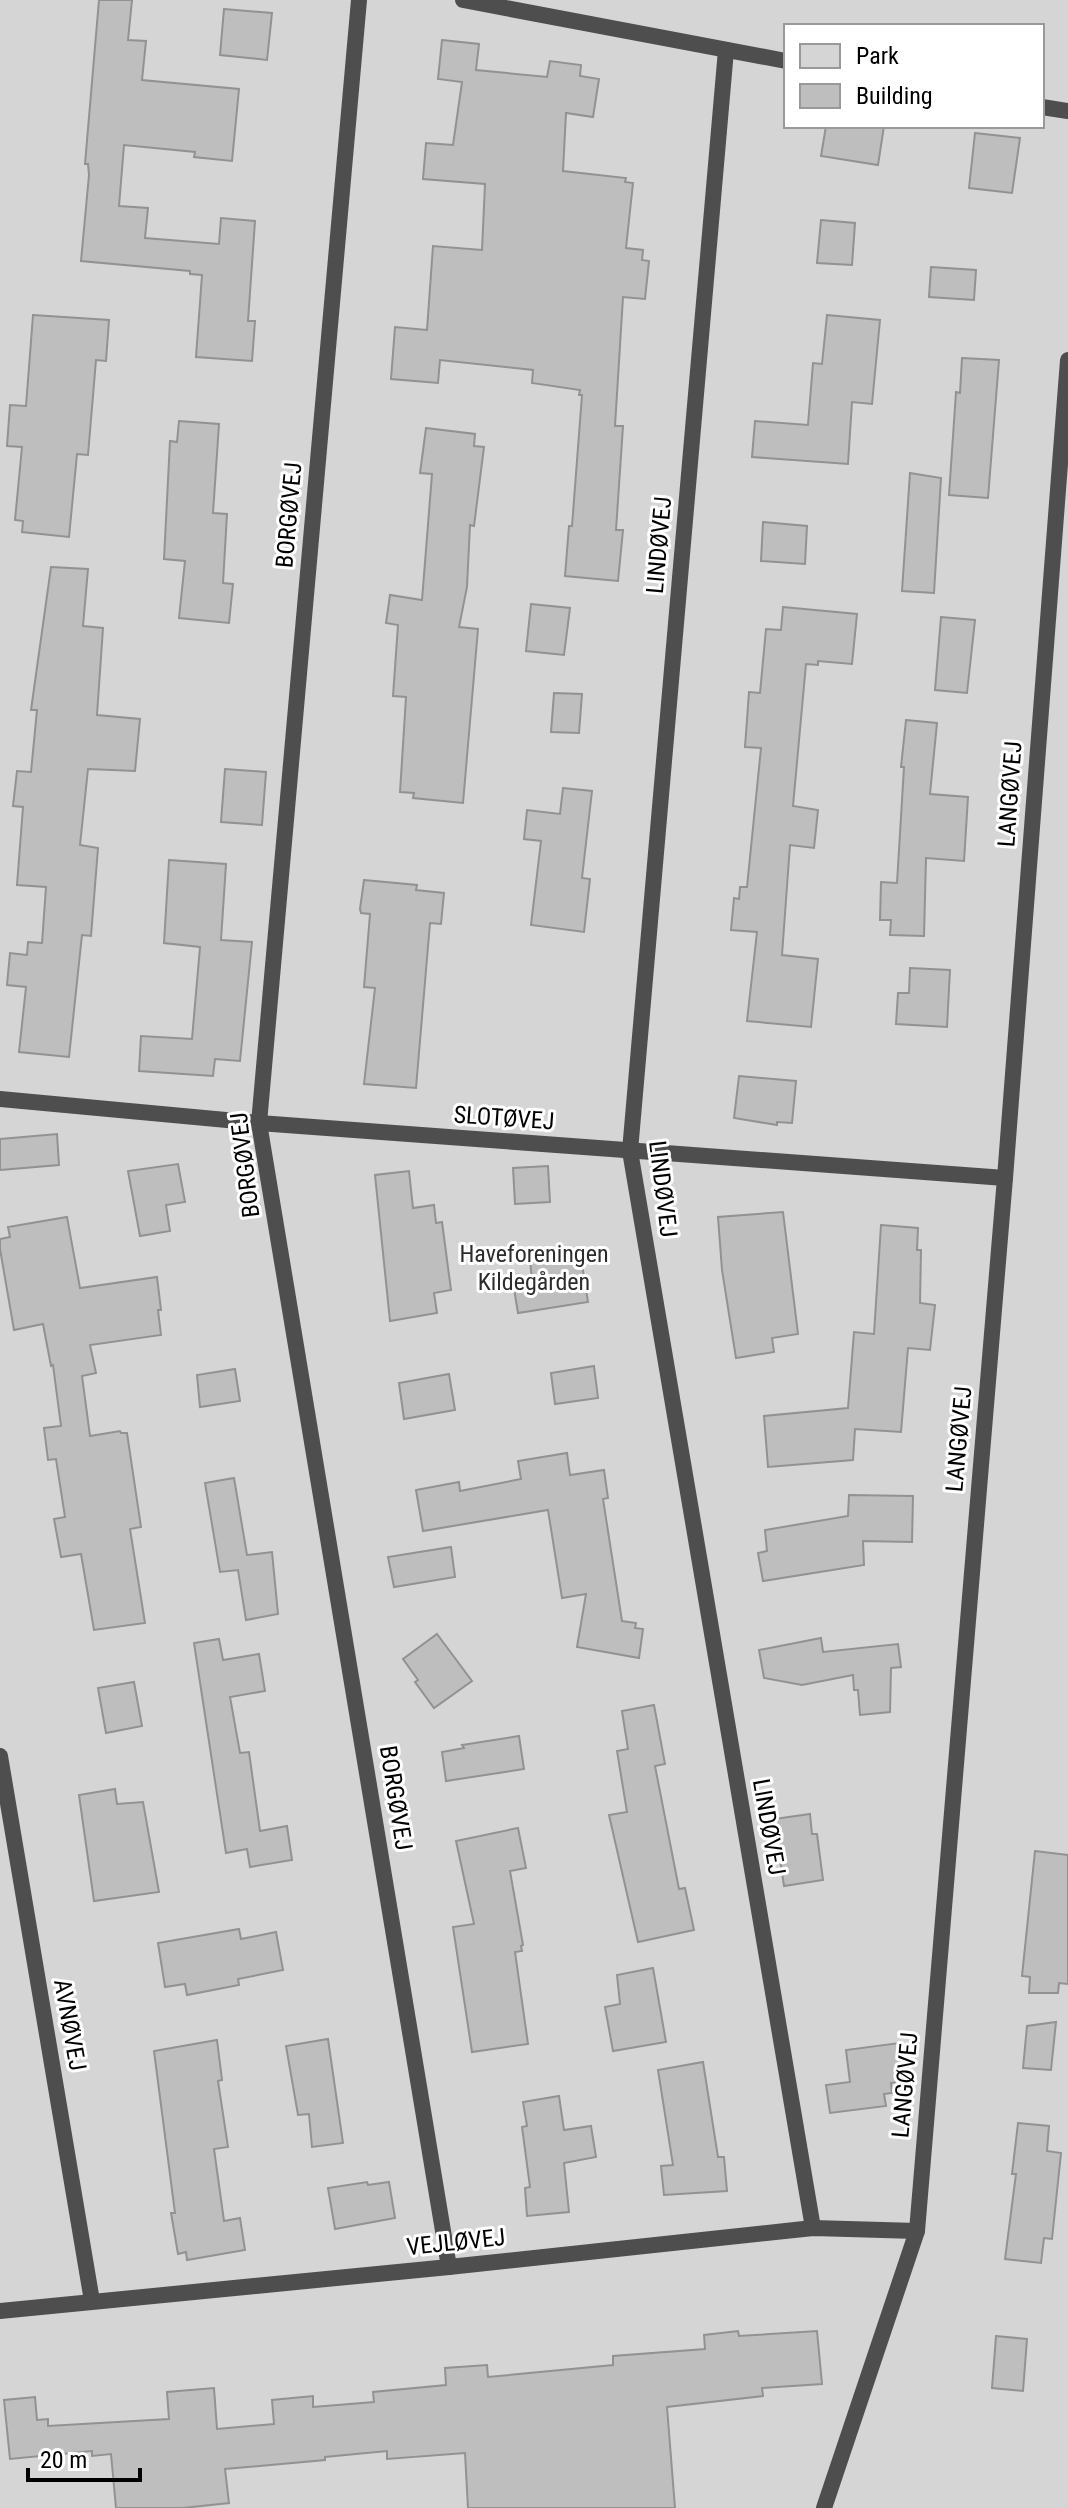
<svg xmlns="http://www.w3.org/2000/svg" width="1068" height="2508" font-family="'Roboto Condensed',sans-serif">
  <rect width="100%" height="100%" fill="#fff"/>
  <path fill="#d5d5d5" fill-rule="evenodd" d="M0,0h1068v2508h-1068zM786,26h256v100h-256z"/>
  <g fill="#bebebe" stroke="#929292" stroke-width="2">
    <path d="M99,0h33l-4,40 18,1 -4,39 97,9 -7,72 -38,-4 1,-5 -71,-7 -5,61 29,2 -3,30 74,6 2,-26 34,3 -7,100h7l-3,40 -56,-4 6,-82 -12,-1v-3l-109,-10 8,-86 -1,-11h-3z"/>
    <path d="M224,9l48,4 -5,47 -47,-5z"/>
    <path d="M442,40l37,4 -3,26 71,7 3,-16 31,4 -1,11 19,3 -6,38 -27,-4 -3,58 63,7 -1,4 8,1 -7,65 17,2 -1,10 7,1 -4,38 -22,-2 -8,129h8l-7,104h7l-5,51 -53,-5 4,-50h3l10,-131h-3l1,-5 -48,-7 1,-13 -93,-10 -2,23 -47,-4 4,-52 32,3 6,-84 49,4 3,-66 -62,-5 3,-36 27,2 9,-63 -24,-3z"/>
    <path d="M826,126h58l-6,39 -57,-9z"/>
    <path d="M975,133l45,5 -8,55 -43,-5z"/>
    <path d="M821,220l34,3 -3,42 -35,-2z"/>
    <path d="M931,267l45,3 -2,30 -45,-3z"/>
    <path d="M33,315l76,5 -3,41 -10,-1 -8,95 -11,-1 -8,83 -47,-5 1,-11 -8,-1 7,-73 -15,-1 3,-41 16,1z"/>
    <path d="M827,315l53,5 -8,84 -20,-2 -4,62 -96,-7 3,-36 53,4 5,-62 9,1z"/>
    <path d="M962,358l37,2 -11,138 -39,-3 7,-103 4,1z"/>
    <path d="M179,421l40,3 -6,89 14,1 -4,69 10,1 -4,39 -50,-5 6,-57 -21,-2 6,-118 7,1z"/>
    <path d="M426,428l49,6 -1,12 10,1 -10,79 -4,-1 -3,62 -8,40 19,2 -15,174 -50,-5 1,-5 -14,-1 6,-95 -13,-1 5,-71 -12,-2 4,-28 32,5 10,-126 -12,-1z"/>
    <path d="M910,473l31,5 -7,115 -32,-2z"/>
    <path d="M763,522l44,4 -2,38 -44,-3z"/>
    <path d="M51,567l37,2 -5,57 20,2 -6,87 43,4 -5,52 -47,-2 -8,76 18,3 -7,88 -9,-1 -13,122 -50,-5 7,-65 -19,-2 3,-32 17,2 1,-13 14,1 4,-56 -29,-2 6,-78 -10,-1 4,-35 14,1 6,-62h-6z"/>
    <path d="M531,604l39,4 -6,47 -38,-4z"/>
    <path d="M783,607l74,7 -5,50 -34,-3v4l-12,-1 -13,142 25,4 -4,38 -24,-3 -8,110 36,4 -7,68 -64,-6 10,-89 -26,-2 3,-32 5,1 1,-12h7l14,-139 -16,-1 4,-55 11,1 6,-64 15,1z"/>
    <path d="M941,617l34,3 -8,73 -32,-3z"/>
    <path d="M554,693l28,1 -3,39 -28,-1z"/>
    <path d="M906,720l31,3 -7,71 38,3 -4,64 -38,-3 -2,78 -34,-1 1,-15h-11l1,-38 16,1 7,-116h-3z"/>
    <path d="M225,769l41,3 -4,53 -41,-3z"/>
    <path d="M563,788l29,3 -10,87 8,1 -6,53 -53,-7 10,-84 -17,-2 3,-29 33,4z"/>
    <path d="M169,860l57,4 -5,76 31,2 -12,119 -25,-2 -2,17 -74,-5 2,-35 51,3 8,-92 -36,-4z"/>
    <path d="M364,880l53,5 -1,5 28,3 -3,31 -11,-1 -14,165 -52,-4 11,-96 -11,-1 6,-73 -9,-1 -1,-4z"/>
    <path d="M910,968l40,2 -3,57 -51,-3 2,-31h11z"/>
    <path d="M739,1076l57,5 -4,42 -15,-1v3l-43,-7z"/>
    <path d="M57,1134l2,31 -59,5v-31z"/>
    <path d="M178,1164l7,38 -19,3 4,26 -30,5 -12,-65z"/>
    <path d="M548,1166l2,36 -35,2 -2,-36z"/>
    <path d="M409,1171l4,37 21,-3 2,18 6,-1 9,68 -17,3 3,20 -47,8 -15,-146z"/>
    <path d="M783,1212l15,122 -26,4 2,14 -38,6 -14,-88 -4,-53z"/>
    <path d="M67,1217l13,71 77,-11 4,33h-3l3,25 -71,10 6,28 -14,3 8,60 30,-5 1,2h6l14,94 -11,2 15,94 -51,7 -13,-76 -20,3 -7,-38 11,-2 -9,-58 -8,1 -4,-32 17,-2 -8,-61 -2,1 -8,-42 -29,6 -14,-81v-10l10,-2 -2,-10z"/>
    <path d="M881,1225l37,3 -1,22h4l-1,53 15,2 -5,45 -22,-2 -7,84 -46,-3 -2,31 -85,7 -4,-51 84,-8 6,-76 20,2z"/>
    <path d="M580,1252l8,50 -70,11 -5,-30 19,-3 -2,-20z"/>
    <path d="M594,1366l4,32 -43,6 -4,-31z"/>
    <path d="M235,1369l5,32 -40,6 -3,-32z"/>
    <path d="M449,1374l6,36 -51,9 -5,-36z"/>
    <path d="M567,1453l3,22 34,-5 4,28 -5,1 19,122 14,2 -1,5 8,1 -4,29 -62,-11 9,-53 -24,4 -14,-88 -125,21 -7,-41 43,-8 1,9 61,-12 -3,-18z"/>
    <path d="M234,1478l13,77 25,-3 6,62 -32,6 -8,-50 -18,2 -15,-89z"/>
    <path d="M849,1495l64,1 -1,46 -49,-1 1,24 -101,16 -5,-28 9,-2 -2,-21 83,-14z"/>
    <path d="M451,1547l4,30 -61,10 -6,-30z"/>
    <path d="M437,1634l35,47 -38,27 -19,-26 3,-2 -15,-21z"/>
    <path d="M821,1638l2,14 75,-8 3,23 -10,1 -1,44 -30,3 -2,-25h-4l-1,-15 -51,10 -38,-7 -5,-28z"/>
    <path d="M219,1639l4,21 36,-6 6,37 -35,6 10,56 9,-1 11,79 27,-5 5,34 -42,7 -3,-18 -21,4 -32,-210z"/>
    <path d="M134,1682l8,44 -36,7 -8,-45z"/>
    <path d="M654,1705l11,59 -10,2 24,123 6,-1 9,42 -56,12 -29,-127 18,-3 -10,-61 11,-2 -6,-38z"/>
    <path d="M519,1736l5,33 -78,12 -4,-29 22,-4 -2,-3z"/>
    <path d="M115,1789l2,15 26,-2 16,90 -65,9 -15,-106z"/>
    <path d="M810,1814l2,20h5l6,46 -39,6 -10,-67z"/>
    <path d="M518,1828l8,40 -16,3 13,74 -2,1 1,5 -7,1 13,92 -56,8 -19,-125 21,-3 -18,-83z"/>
    <path d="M1035,1851l33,4v129l-9,-1 -1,10h-29l1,-16 -8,-1z"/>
    <path d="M239,1929l2,10 35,-7 7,38 -45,9 1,6 -52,10 -2,-11 -20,3 -7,-44z"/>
    <path d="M653,1968l13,74 -53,9 -8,-44 15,-3 -3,-29z"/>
    <path d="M1056,2022l-5,48 -28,-2 4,-42z"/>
    <path d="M328,2039l15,104 -31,4 -3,-33 -11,1 -12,-69z"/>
    <path d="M217,2040l5,40 -4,1 10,66 -14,2 10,72 16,-3 5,32 -58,10 -1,-8 -8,2 -7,-41h4l-21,-162z"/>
    <path d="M899,2043l5,38 -13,2 1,10 -8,1 2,12 -56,7 -4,-28 24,-3 -4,-32z"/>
    <path d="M703,2062l15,95h6l3,34 -63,4 -3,-29 12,-1 -15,-95z"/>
    <path d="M559,2096l5,34 27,-4 5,31 -32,6 5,49 -42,4 -2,-28 5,-1 -8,-60 5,-1 -4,-24z"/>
    <path d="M1018,2123l31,3 -2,25 14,2 -9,86 -8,-1 -3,25 -36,-4 11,-85h-4z"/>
    <path d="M367,2182l1,3 21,-3 6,36 -60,11 -7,-41z"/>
    <path d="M738,2331l1,5 78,-5 5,53 -60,4 1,8 -96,11 8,101h-207l-3,-55 -78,6v-8l-62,6v3l-100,9 4,34 -46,5h-67l-5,-54 -19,2v-5l-82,8 -6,-59 31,-3 2,23 11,-1v7l121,-7 -2,-27 47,-4 3,41 57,-5 -2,-24 41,-4v11l61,-5 -1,-10 73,-7 -1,-17 42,-3 1,12 125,-12v-9l92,-7 -1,-14z"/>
    <path d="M996,2336l31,3 -4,52 -31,-3z"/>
  </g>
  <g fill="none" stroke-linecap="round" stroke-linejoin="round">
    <g stroke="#4e4e4e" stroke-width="16">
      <path d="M359,0l-100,1123 190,1144"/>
      <path d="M463,0l323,61"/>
      <path d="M726,50l-96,1101 183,1077"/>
      <path d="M1042,107l26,4"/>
      <path d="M0,1099l259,24 746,55"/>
      <path d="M0,1756l92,545"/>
      <path d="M0,2311l449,-44 364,-39 104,3"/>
      <path d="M824,2508l93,-277 88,-1053 63,-818"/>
    </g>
  </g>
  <g text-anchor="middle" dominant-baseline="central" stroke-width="6" stroke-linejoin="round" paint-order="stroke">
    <g font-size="24" fill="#000" stroke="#fff">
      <text transform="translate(289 515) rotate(-85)">BORGØVEJ</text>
      <text transform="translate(659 545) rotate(-85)">LINDØVEJ</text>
      <text transform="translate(1010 794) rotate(-86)">LANGØVEJ</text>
      <text transform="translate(504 1118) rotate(4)">SLOTØVEJ</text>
      <text transform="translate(245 1165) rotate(-97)">BORGØVEJ</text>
      <text transform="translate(663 1189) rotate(83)">LINDØVEJ</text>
      <text transform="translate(959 1439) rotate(-85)">LANGØVEJ</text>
      <text transform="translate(396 1798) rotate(81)">BORGØVEJ</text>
      <text transform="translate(769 1827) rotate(80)">LINDØVEJ</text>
      <text transform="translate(70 2025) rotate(80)">AVNØVEJ</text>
      <text transform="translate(905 2085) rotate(-85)">LANGØVEJ</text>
      <text transform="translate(456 2242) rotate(-6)">VEJLØVEJ</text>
    </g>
    <g font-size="24" fill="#2c2c2c" stroke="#fff">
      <text x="534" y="1254">Haveforeningen<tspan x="534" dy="28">Kildegården</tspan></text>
    </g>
  </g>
  <rect x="784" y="24" width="260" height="104" fill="#ffffff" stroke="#999999" stroke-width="2"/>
  <rect x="800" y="44" width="40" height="24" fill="#d5d5d5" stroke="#999999" stroke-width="2"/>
  <text x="856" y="64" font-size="24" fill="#000000">Park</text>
  <rect x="800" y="84" width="40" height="24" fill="#bebebe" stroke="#999999" stroke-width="2"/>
  <text x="856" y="104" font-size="24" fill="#000000">Building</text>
  <path d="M28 2468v12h112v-12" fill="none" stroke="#000000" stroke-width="4"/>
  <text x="40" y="2468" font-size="24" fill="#000000" stroke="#ffffff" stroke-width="6" paint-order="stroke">20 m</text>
</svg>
